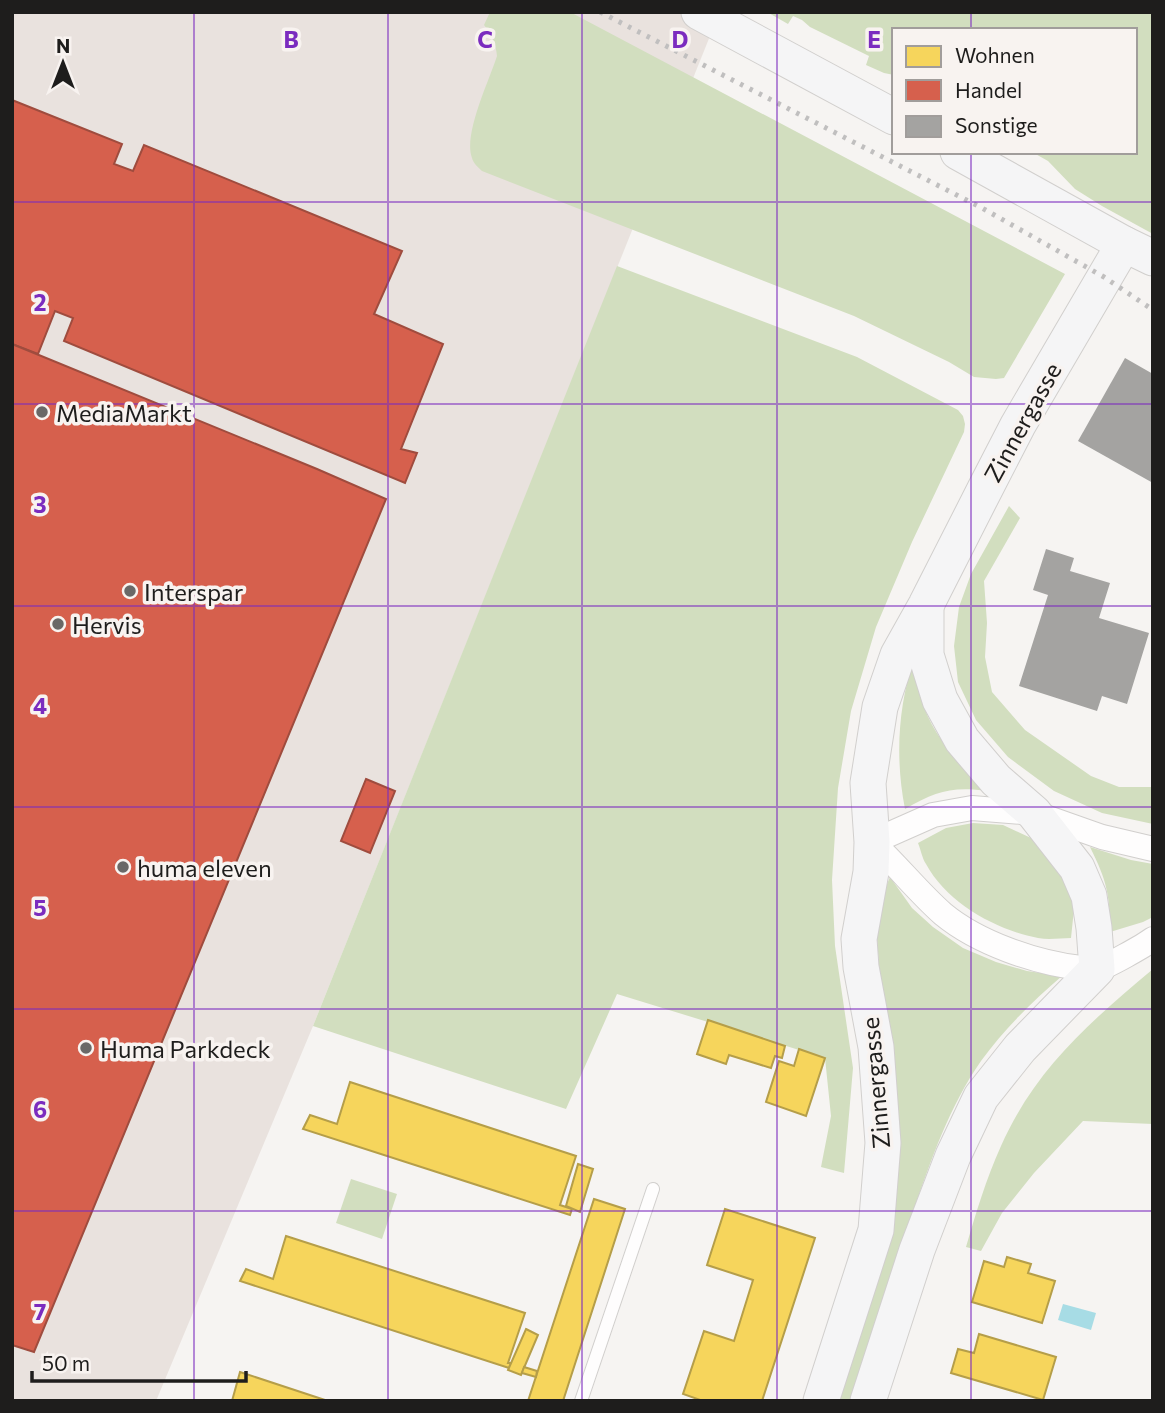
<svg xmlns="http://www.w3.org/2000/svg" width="1165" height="1413" font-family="Commissioner,sans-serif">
  <rect width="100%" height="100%" fill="#f6f4f2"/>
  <path fill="#e9e2de" d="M12,12h687l17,9 -403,1005 -157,375h-144z"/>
  <g fill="#d2debf">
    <path d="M490,12h80l495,262 -61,104 -8,1 -22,-2 -25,-15 -95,-46 -372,-145c-4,-4 -9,-8 -10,-13 -9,-23 17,-77 25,-102 -1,-12 -5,-21 -13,-31z"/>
    <path d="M767,12h386v222l-51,-28 -27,-17 -27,-28 -16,-9h103v-122h-241v45l-10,-2 -18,-8 3,-9 -59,-29 -8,-7 -9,-4 -5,8z"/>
    <path d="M617,266l240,91 101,53 5,6 2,8 -1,8 -52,110 -36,85 -25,84 -13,77 -6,92 3,66 18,122 -9,105 -23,-6 10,-51 -6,-58 -208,-64 -51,115 -253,-83z"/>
    <path d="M1009,506l11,12 -36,63 3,42 -2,34 7,35 33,38 66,46 28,11h34v37l-51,-11 -48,-22 -46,-34 -32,-37 -18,-38 -4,-36 5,-39 12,-33z"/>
    <path d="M914,658c2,13 3,26 7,39 10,39 39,66 67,94 -36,-5 -52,0 -83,18 -10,-51 -7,-102 9,-151z"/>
    <path d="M973,823l30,2 28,13 20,20 16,25 7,26 -3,29c-10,0 -22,2 -33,0 -42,-8 -91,-35 -112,-74 -4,-6 -5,-14 -8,-21l28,-15z"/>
    <path d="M1090,847l41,13 22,4v53l-10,5 -33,10c0,-37 -3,-51 -20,-85z"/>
    <path d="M890,877l22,31 21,19 30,21 33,14 31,9 35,5c-29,25 -58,53 -81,85 -32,46 -50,99 -68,151 -22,63 -42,126 -62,189h-15l49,-153 -5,-270 -4,-52 4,-25z"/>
    <path d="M1153,969v155l-70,-3 -49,52 -32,40 -21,38 -15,-4c10,-34 20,-68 35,-101 34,-77 89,-124 152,-177z"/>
    <path d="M351,1179l46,15 -15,45 -46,-16z"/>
  </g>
  <path fill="#a7dce5" d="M1063,1304l33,9 -5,17 -33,-10z"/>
  <g fill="#f6d55c" stroke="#b59e49" stroke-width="2">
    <path d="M708,1020l77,26 -3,12 -7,-2 -4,12 -42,-13 -3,9 -29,-10z"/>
    <path d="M799,1049l26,9 -19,58 -40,-14 13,-41 15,5z"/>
    <path d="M350,1082l226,74 -16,49 12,4 -2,6 -267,-86 7,-14 27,9z"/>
    <path d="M578,1164l15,5 -13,43 -14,-6z"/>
    <path d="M594,1199l31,10 -62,192h-35z"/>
    <path d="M725,1209l90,29 -53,163h-59l-20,-7 21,-63 30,10 19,-61 -46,-15z"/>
    <path d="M286,1236l239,77 -17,50h3l-2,5 -269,-87 6,-12 27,10z"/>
    <path d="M1007,1257l24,7 -3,9 27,8 -13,42 -70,-21 12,-41 20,6z"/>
    <path d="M526,1329l12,6 -17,40 -13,-5z"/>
    <path d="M979,1334l77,23 -13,43 -92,-27 7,-24 16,4z"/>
    <path d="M524,1367l13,4 -1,6 -14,-4z"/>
    <path d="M240,1372l88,29h-96z"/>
  </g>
  <g fill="#d6604d" stroke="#9f4c3e" stroke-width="2">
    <path d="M12,100l110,44 -8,20 19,7 11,-26 258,106 -28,63 69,30 -42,105 16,4 -12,30 -341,-142 9,-23 -18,-7 -17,43 -26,-10z"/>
    <path d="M12,344l305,125 69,30 -352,853 -22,-7z"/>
    <path d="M366,779l29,12 -25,62 -29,-12z"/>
  </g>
  <g fill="#a4a3a1">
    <path d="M1125,358l28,16v109l-75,-42z"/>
    <path d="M1046,549l28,9 -4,13 40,12 -11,35 50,15 -22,71 -25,-8 -5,15 -78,-25 29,-91 -15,-5z"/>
  </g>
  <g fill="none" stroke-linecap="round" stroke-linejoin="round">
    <defs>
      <path id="lane" d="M581,1401l72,-212"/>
      <path id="street" d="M1153,849l-51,-12 -68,-24 -62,-5 -39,7 -61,27c25,23 46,50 71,72 35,29 93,49 138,54 4,0 11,2 16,1 8,-1 48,-24 56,-30"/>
      <g id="secondary">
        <path d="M699,12l195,105"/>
        <path d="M958,152l166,92 29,14"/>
        <path d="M821,1401l55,-171 7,-87 -7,-96 -15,-80 -2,-28 12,-67 1,-30 -4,-59 12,-76 18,-52 28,-50 59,-116 33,-64 106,-181"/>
        <path d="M868,1401l49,-151 36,-94 28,-59 39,-49 77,-79 -3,-41 -5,-32 -12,-28 -43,-55 -38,-33 -34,-40 -22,-40 -14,-45v-47"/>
      </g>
    </defs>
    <use href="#lane" stroke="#d1cfcd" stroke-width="14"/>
    <use href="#street" stroke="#d1cfcd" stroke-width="26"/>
    <use href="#secondary" stroke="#d1cfcd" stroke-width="37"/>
    <use href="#lane" stroke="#fefdfd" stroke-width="12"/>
    <use href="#street" stroke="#fefdfd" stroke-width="24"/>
    <use href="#secondary" stroke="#f5f5f6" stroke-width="35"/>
    <path stroke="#c0bfbf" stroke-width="5" stroke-dasharray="3.5 7" stroke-linecap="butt" d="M600,12l382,196 122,69 49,33"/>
  </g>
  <path fill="none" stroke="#7b2cbf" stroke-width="2" stroke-opacity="0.55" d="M194,12v1389M388,12v1389M582,12v1389M777,12v1389M971,12v18M971,152v1249M12,202h1141M12,404h1141M12,606h1141M12,807h1141M12,1009h1141M12,1211h1141"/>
  <g fill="#6a6867" stroke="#f8f3f0" stroke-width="2.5">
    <circle cx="42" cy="412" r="7"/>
    <circle cx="130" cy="591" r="7"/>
    <circle cx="58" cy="624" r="7"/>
    <circle cx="123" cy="867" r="7"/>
    <circle cx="86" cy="1048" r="7"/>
  </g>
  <g text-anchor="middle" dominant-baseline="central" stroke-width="7" stroke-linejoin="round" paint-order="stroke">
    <g font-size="24" fill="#1e1d1c" stroke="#f8f3f0" text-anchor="start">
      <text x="56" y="412">MediaMarkt</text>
      <text x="144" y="591">Interspar</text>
      <text x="72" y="624">Hervis</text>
      <text x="137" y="867">huma eleven</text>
      <text x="100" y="1048">Huma Parkdeck</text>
    </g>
    <g font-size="24" fill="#1e1d1c" stroke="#f8f3f0">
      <text transform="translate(1022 422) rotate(-61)">Zinnergasse</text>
      <text transform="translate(875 1083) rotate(-95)">Zinnergasse</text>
    </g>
  </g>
  <g font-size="23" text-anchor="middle" font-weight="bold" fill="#7b2cbf" stroke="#f8f3f0" stroke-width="7" stroke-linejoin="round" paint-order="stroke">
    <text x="291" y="48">B</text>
    <text x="485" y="48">C</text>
    <text x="680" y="48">D</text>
    <text x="874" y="48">E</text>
    <text x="40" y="311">2</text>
    <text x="40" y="513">3</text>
    <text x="40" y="714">4</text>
    <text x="40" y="916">5</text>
    <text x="40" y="1118">6</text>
    <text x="40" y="1320">7</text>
  </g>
  <rect width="1165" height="1413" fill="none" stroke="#1e1d1c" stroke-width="28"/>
  <rect x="892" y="28" width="245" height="126" fill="#f8f3f0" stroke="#a19d9b" stroke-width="2"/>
  <rect x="906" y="46" width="35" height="21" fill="#f6d55c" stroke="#a19d9b" stroke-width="2"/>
  <text x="955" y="63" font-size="21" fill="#1e1d1c">Wohnen</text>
  <rect x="906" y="80" width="35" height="21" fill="#d6604d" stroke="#a19d9b" stroke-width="2"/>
  <text x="955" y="98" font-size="21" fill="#1e1d1c">Handel</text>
  <rect x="906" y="116" width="35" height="21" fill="#a4a3a1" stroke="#a19d9b" stroke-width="2"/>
  <text x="955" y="133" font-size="21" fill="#1e1d1c">Sonstige</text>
  <g transform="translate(63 63)" stroke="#f8f3f0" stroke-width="5" paint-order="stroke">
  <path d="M0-5L12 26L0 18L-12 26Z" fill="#1e1d1c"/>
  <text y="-10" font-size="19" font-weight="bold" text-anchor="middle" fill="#1e1d1c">N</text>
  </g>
  <path d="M32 1371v10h214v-10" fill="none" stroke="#1e1d1c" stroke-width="3.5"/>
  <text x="42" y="1371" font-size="21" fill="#1e1d1c" stroke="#f8f3f0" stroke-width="5" paint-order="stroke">50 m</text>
</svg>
